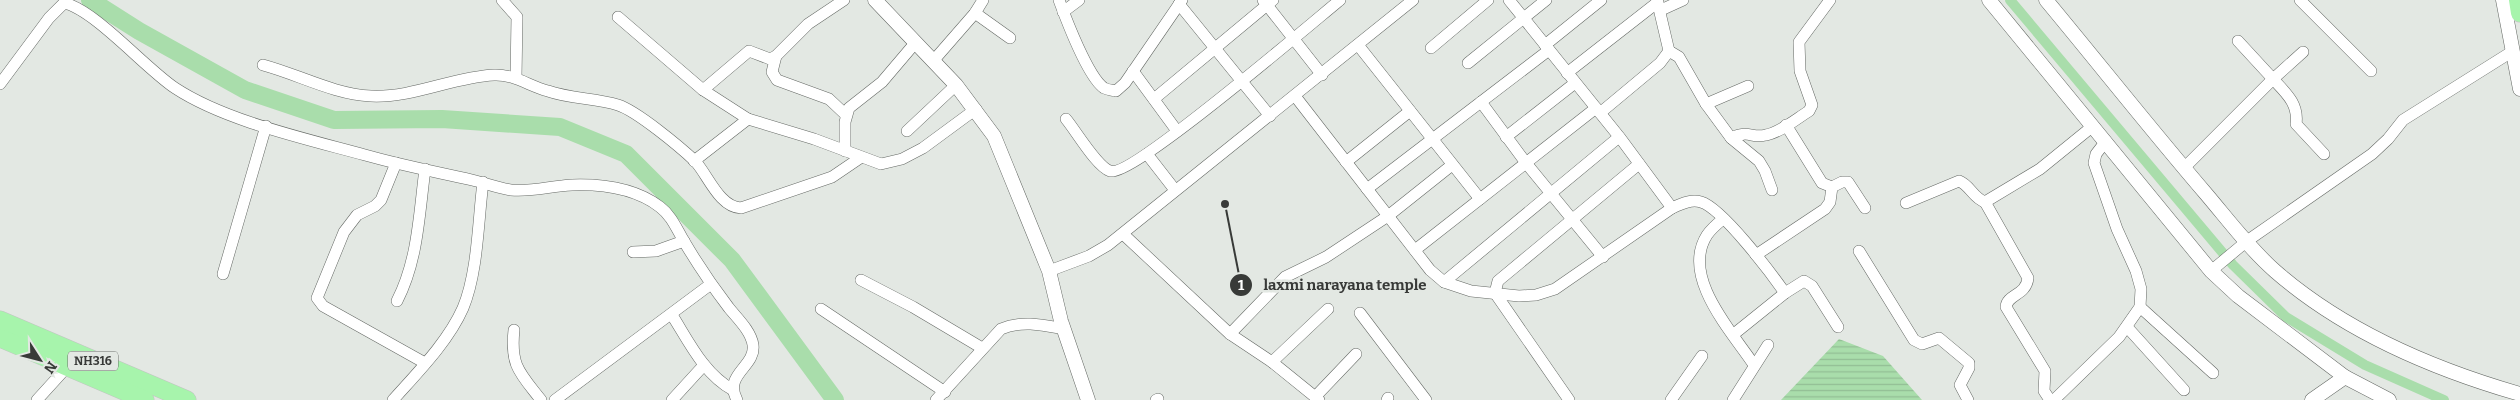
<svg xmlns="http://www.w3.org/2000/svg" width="2520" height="400" font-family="Bitter,serif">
  <defs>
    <pattern id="water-rules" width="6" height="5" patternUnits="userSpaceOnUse" patternTransform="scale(1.25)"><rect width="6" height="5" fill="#a9ddab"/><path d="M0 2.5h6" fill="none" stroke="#92be94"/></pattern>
  </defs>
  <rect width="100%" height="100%" fill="#e3e8e3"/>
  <path fill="url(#water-rules)" d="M1839,339l44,17 39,44h-141z"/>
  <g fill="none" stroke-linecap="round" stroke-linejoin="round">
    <path stroke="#a9ddab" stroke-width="10" d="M2010,0l223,265 53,52 79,48 79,35"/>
    <path stroke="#a9ddab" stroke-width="18" d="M90,0l49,31 106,59 89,30 108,-1 118,8 66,27 106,106 103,140"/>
    <defs>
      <g id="minor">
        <path d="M502,0l15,17 -1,61"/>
        <path d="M1059,0c7,19 29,77 45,88 4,2 8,2 12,3l9,-8 57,-83"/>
        <path d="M1263,0l59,75"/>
        <path d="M1509,0l112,139 51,69"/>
        <path d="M2300,0l71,71"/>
        <path d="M1179,4l91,112"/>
        <path d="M1661,10l22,-10"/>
        <path d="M1063,12l16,-12"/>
        <path d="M975,13l35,25"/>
        <path d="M618,17l85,73 45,29 66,20 67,25 21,-5 21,-11 53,-39"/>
        <path d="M2238,41l35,38 30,-27"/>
        <path d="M1358,45l122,154"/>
        <path d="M1545,45l56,-45"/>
        <path d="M1431,48l57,-48"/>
        <path d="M1669,51l10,6 27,47 25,34 28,23 6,10 7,19"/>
        <path d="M776,56l-4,16 5,8 52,19 17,16"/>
        <path d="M934,60l41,-47 8,-13"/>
        <path d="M1468,63l78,-63"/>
        <path d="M263,65c37,10 70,29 108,31 42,2 82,-19 123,-21 20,-1 35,11 54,16 23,8 47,7 70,14 19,6 62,42 77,56 13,14 24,46 46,47l91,-31 28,-19"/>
        <path d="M1133,71l44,60"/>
        <path d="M1567,73l91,-71"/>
        <path d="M0,84l49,-66 15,-15c31,7 81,65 111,85 50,33 132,51 190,67 35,10 72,17 107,25 13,3 26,8 39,10 21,2 40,-4 61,-5 30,-1 63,3 88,22 12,9 17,23 25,36 13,22 28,44 44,65 8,10 22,23 24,37 3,22 -30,29 -16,55"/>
        <path d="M703,90l46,-39 21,8 6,-3 32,-32 36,-24"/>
        <path d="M1295,96l135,174 14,12 27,9 48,5 17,-1 19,-6 117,-81c9,-4 19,-9 29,-6 21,6 70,71 84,91"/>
        <path d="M1154,99l119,-99"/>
        <path d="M1481,102l45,61 77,94"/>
        <path d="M1706,104l42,-18"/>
        <path d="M1600,113l60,-50 9,-12 -12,-51"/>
        <path d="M1066,119c10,12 31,48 44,52 21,7 203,-149 230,-171"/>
        <path d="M1786,125l36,58 10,4 10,-5h6l17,26"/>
        <path d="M907,131l49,-46"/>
        <path d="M1506,137l69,-54"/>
        <path d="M1731,138c19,-9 20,1 35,-3 15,-3 30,-16 43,-24l3,-6 -12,-34 -1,-29 31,-42"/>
        <path d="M845,151v-29l4,-14 33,-26 34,-40"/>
        <path d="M1147,154l28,36"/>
        <path d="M694,161l54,-42"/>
        <path d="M1346,162l64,-51"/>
        <path d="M396,163l-15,37 -6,6 -18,9 -13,17 -27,66 6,8 102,57"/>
        <path d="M2184,168l89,-89c13,14 26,25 23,45l28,30"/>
        <path d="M1367,189l182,-139"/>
        <path d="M1985,202l43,76c-2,18 -21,16 -22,29l39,64 -1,20 6,9"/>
        <path d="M1906,203l53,-22c11,4 14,17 26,21l55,-33 53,-43"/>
        <path d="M1723,219c-6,5 -12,10 -16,16 -27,42 26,98 47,130"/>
        <path d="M1123,234l107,100 42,28 47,38"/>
        <path d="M1415,250l181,-142"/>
        <path d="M1859,251l55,89 8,4 17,-6 30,25v5l-9,17 8,15"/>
        <path d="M633,252l23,-1 28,-10"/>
        <path d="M1756,255l69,-46 5,-7 2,-15"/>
        <path d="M1049,271l40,-15 19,-11 305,-245"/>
        <path d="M2211,271l36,-30 125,-87 16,-15 15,-19 110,-69"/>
        <path d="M223,274l43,-148"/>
        <path d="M861,280l52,27 69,41"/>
        <path d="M1444,282l175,-145"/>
        <path d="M397,301c21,-41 22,-86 28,-132"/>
        <path d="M2140,307l73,66"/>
        <path d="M821,309l124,83"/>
        <path d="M1360,313l66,87"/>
        <path d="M672,315c17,27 32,59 61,75"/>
        <path d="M2127,327l57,63"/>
        <path d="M514,330c-4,36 6,43 27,70"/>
        <path d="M1230,334l55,-57 41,-20 62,-41 64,-51"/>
        <path d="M1734,334l51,-41 19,-12 8,5 26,41"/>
        <path d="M1272,362l56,-53"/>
        <path d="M1315,397l41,-43"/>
        <path d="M37,400l30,-33"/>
        <path d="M393,400c24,-27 55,-58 70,-92 15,-36 15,-87 20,-126"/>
        <path d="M555,400l156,-116"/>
        <path d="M672,400l32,-35"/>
        <path d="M936,400l65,-71c21,-9 42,-4 63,0"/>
        <path d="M1156,400l2,-1"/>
        <path d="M1387,400l1,-2"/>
        <path d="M1569,400l-74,-107 3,-12 141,-117"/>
        <path d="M1671,400l31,-44"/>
        <path d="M1733,400l35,-55"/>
        <path d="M2054,400l65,-63 21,-30 1,-18 -5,-18 -19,-42 -23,-66 2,-9 10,-13"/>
      </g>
      <g id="tertiary">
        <path d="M875,0l81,85 38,51 55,135 12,50 27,79"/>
        <path d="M1989,0l222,271 27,25 107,81 44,23"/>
        <path d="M2046,0c54,65 106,131 161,195 22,26 43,54 68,76 70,61 158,98 245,123"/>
        <path d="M2503,0l17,89"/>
        <path d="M2312,400l33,-23"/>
      </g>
      <g id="trunk">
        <path d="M2518,0l2,13"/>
        <path d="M0,320l187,80"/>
        <path d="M0,338l145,62"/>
      </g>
    </defs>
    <use href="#minor" stroke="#656965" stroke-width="12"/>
    <use href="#tertiary" stroke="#656965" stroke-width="15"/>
    <use href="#trunk" stroke="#c3c4c3" stroke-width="19"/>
    <use href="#minor" stroke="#fff" stroke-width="11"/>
    <use href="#tertiary" stroke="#fff" stroke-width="14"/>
    <use href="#trunk" stroke="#a7f4ac" stroke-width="18"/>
  </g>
  <g text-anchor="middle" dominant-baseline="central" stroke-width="5" stroke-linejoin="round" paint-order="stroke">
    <rect fill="#e3e8e3" stroke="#6b6e6b" stroke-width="1" x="68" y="351.5" width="50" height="19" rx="4"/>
    <g font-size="12" font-weight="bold" fill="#383a38">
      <text x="93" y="361">NH316</text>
    </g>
  </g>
  <path fill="none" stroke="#383a38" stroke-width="2" d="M1225 204L1241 285"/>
  <g fill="#383a38" stroke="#e3e8e3" stroke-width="2">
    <circle cx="1225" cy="204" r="5"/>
    <circle cx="1241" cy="285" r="12"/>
  </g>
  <g font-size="15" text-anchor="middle" font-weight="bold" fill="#fff">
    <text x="1241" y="290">1</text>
  </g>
  <g font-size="15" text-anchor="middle" font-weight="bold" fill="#383a38" stroke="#e3e8e3" stroke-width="5" stroke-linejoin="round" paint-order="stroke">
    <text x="1345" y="290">laxmi narayana temple</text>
  </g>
  <g transform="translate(40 360) rotate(126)" stroke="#e3e8e3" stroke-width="4" paint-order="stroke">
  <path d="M0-4L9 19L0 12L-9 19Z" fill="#383a38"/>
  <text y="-8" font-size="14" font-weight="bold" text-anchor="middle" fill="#383a38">N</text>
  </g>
</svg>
